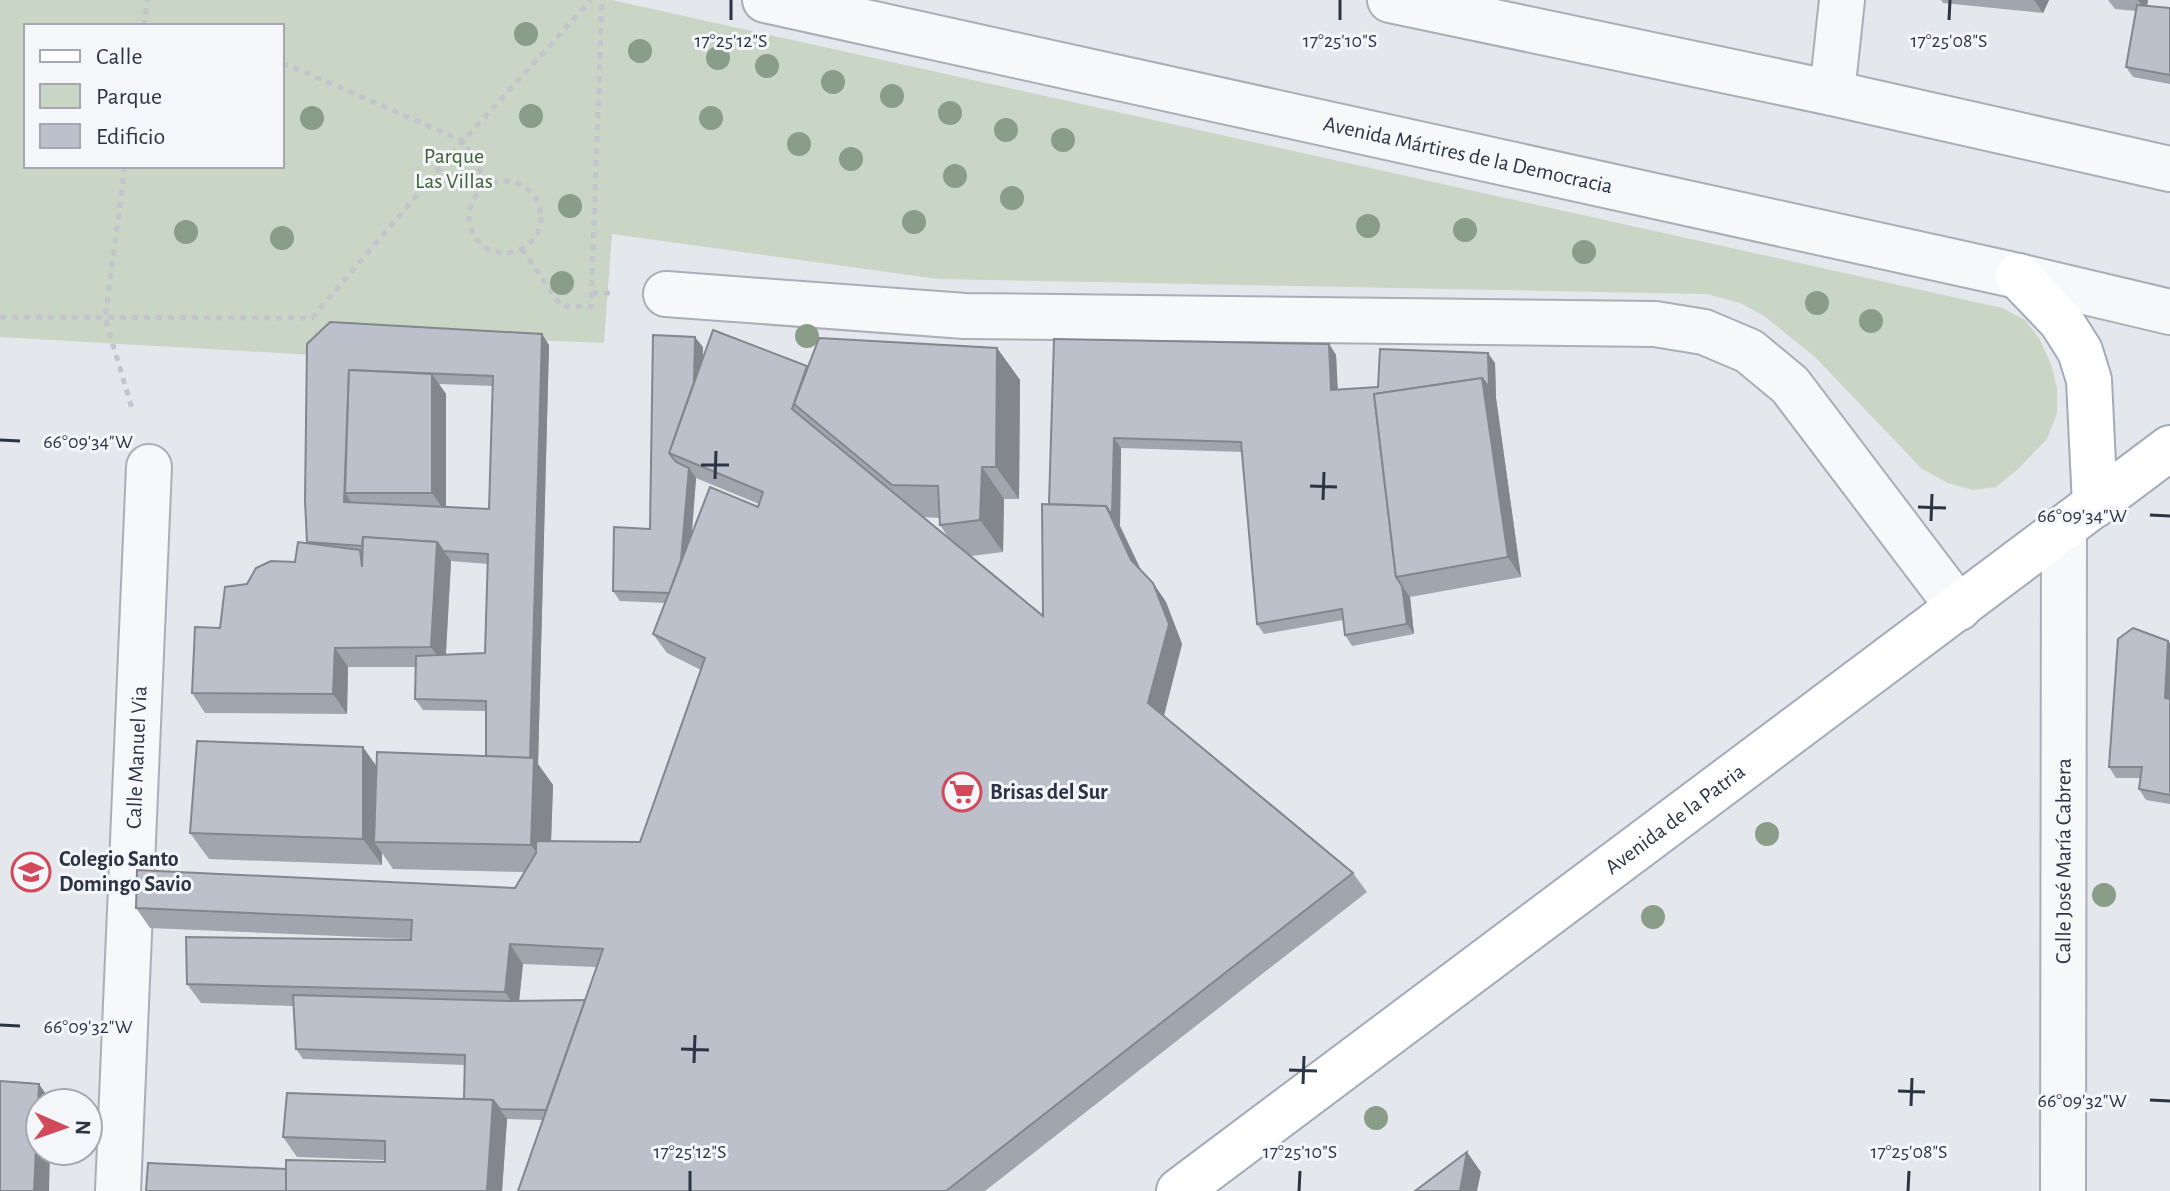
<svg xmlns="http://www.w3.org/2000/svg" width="2170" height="1191" font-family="'Alegreya Sans',sans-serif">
  <rect width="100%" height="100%" fill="#e4e7ec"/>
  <path fill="#c9d6c5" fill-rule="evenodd" d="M0,0h612l1390,308 23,12 14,18 12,26 6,24v25l-10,26 -29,30 -22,18 -23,3 -25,-7 -26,-14 -107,-112 -51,-41 -24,-13 -34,-9 -768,-15 -326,-45 -8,109 -267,-11 -23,23 -314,-18zM26,26h256v140h-256z"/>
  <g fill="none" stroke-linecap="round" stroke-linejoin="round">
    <defs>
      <g id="minor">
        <path id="s1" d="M765,0l1253,276 152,36"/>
        <path d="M1390,0l442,93 338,76"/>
        <path d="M1832,93l10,-93"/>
        <path d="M666,294l299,22 690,8 49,8 45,19 41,34 169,223"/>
        <path id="s2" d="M118,1191l31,-724"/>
        <path id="s3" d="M2063,1191l1,-662"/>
      </g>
      <g id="major">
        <path d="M2018,276l43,45 19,30 9,29 6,125"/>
        <path id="s4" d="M1179,1191l991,-743"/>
      </g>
    </defs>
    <use href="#minor" stroke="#a9aeb7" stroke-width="48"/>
    <use href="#major" stroke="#a3abb8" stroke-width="48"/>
    <g stroke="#c2c5cb" stroke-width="5" stroke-dasharray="6 6" stroke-linecap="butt">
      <path d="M144,26l3,-26"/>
      <path d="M282,65h6l175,76 25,44"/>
      <path d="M125,166l-20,152 28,94"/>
      <circle cx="505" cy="217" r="36"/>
      <path d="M522,249l39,57 30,1 11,-307"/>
      <path d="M592,293h19"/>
      <path d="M0,317l312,1 151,-177 128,-141"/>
    </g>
    <use href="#minor" stroke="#f7f8fa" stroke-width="44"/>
    <use href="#major" stroke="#fff" stroke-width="44"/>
  </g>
  <g fill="#899d89">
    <circle cx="526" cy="34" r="12"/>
    <circle cx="640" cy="51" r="12"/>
    <circle cx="718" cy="58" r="12"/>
    <circle cx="767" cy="66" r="12"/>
    <circle cx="833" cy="82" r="12"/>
    <circle cx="892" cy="96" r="12"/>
    <circle cx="950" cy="113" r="12"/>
    <circle cx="531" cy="116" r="12"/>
    <circle cx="312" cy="118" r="12"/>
    <circle cx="711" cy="118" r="12"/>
    <circle cx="1006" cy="130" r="12"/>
    <circle cx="1063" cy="140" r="12"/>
    <circle cx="799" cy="144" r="12"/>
    <circle cx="851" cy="159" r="12"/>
    <circle cx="955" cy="176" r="12"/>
    <circle cx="1012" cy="198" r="12"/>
    <circle cx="570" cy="206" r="12"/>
    <circle cx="914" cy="222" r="12"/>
    <circle cx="1368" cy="226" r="12"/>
    <circle cx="1465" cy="230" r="12"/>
    <circle cx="186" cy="232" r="12"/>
    <circle cx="282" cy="238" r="12"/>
    <circle cx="1584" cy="252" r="12"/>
    <circle cx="562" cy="283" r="12"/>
    <circle cx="1817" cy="303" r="12"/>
    <circle cx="1871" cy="321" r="12"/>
    <circle cx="807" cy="336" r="12"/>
    <circle cx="1767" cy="834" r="12"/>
    <circle cx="2104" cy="895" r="12"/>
    <circle cx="1653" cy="917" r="12"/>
    <circle cx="1376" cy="1118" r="12"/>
  </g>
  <g fill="#a1a5ae" fill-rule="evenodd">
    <path d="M1941,0h108l-6,13 -100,-10z"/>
    <path d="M2108,0h40l-1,6 23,2v76l-37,-7 -7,-10 10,-56 -21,-2z"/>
    <path d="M542,334l7,11 -11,419 15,21 -2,56 89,1 61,-172 -34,-17 -14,-19 12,-31 -45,-2 -7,-10 37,-62 3,-194 50,12 -1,13 105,6 190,-18 23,32 -1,119h-15l-1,53 -32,4 72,60 6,-112 5,-165 275,5 7,11 2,35 40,-3 117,-24 1,35 25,179 -111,20 4,37 -62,12 -7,-11 -2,-15 -79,14 -7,-10 -15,-172 -121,-4 -1,78 21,44 12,13 13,19 16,42 -18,72 189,157 14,19 -382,299h-467l24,-71 -35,-1 -5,72 -216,-22 99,-7v-2l-88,-3 -14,-20 181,-38 1,-34 -162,-6 -7,-10 -3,-43 -92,-3 -14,-19 224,-45 -261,-11 -14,-20 379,-20 9,-16 -131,-3 -11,-16v12l-173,-6 -19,-26 187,-67 109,-10v-45l-63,-1 -8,-11v-32h-67l-1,47 -142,-1 -13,-20 28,-65 27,-44 48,-22 13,-19 -1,-199zM439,384l54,2 -4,123 -43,-2v-113zM696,478l63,26 -1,3 -66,27zM923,517l16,1 1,7 8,12zM451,561l37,3 -3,89 -39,2zM523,964l73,3 -11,33 -66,1z"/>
    <path d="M2170,643v161l-24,-4 -7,-11 2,-11h-25l-7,-11z"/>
  </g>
  <g fill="#83868d">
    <path d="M2034,0h15l-6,13z"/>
    <path d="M2138,0h10l-2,12z"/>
    <path d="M542,334l7,11 -11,419 15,21 -3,87 -19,-27 -1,-71z"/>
    <path d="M695,337l8,10 -2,77 -23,33z"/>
    <path d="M1329,344l7,11 2,46 -7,-11z"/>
    <path d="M997,348l23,32 -1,119 -23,-32z"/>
    <path d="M1488,353l7,10 1,35 25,179 -13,-20 -26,-179z"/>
    <path d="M349,371l-4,122 7,10 -8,-1z"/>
    <path d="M432,374l14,20v119l-14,-20z"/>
    <path d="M1114,438l7,10 -1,78 -8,-11z"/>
    <path d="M982,467l22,32 -1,53 -23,-32z"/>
    <path d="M689,468l7,10 -10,125 -7,-10z"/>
    <path d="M1106,506l14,20 25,53 -14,-19z"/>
    <path d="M437,542l14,19 -6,106 -14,-20z"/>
    <path d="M1153,583l13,19 16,42 -20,79 -14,-20z"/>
    <path d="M1402,586l8,11 4,37 -7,-10z"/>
    <path d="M2168,641l2,2v62l-5,-7z"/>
    <path d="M335,648l13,19 -1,47 -14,-20z"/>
    <path d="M363,747l19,27 -8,68 8,11v12l-19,-26z"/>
    <path d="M510,944l13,20 -5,47 -13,-19z"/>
    <path d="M39,1084l13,19h-12v48h10l-1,40h-15z"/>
    <path d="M493,1100l14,19 -5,72h-15z"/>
    <path d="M1467,1152l14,20 -4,19h-17z"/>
  </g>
  <g fill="#bbc0ca" stroke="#83868d" stroke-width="2" fill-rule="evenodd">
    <path d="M2137,5l33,3v67l-44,-8z"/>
    <path d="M330,322l212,12 -12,424 -44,-2v-55l-71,-2 1,-43 69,-3 3,-99 -45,-3 -6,-9 -74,-5 -1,9 -55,-4 -2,-41 2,-157zM349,370l144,6 -4,133 -145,-7z"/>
    <path d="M713,330l94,36 -15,43 251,207 -1,-112 64,2 25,54 22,23 16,41 -21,79 205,170 -407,318h-428l85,-242 -93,-5 -5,48 -318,-8 -1,-47 225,3 1,-20 -276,-12 1,-38 378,18 21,-35v-12l104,1 65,-184 -52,-24 57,-147 48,20 5,-15 -94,-39z"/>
    <path d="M653,335l42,2 -1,45 -25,71 7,9 13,6 -8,92 -12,33 -56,-2 1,-64 36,2z"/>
    <path d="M819,338l178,10 -1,119h-14l-2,53 -40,5 -2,-39 -46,-1 -98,-81z"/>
    <path d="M1054,339l275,5 2,46 47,-3 2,-38 108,4 1,34 -7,-9 -108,16 22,183 6,9 5,38 -62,11 -3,-26 -85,15 -16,-182 -127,-4 -2,77 -6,-9 -57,-2z"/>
    <path d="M349,370l83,4v119h-87z"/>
    <path d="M1482,378l26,179 -112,20 -22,-183z"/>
    <path d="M363,537l74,5 -6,105 -96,1 -2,46 -141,-1 3,-66 25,1 5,-41 22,-3 9,-16 15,-7 24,1 3,-20 62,8 2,17z"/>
    <path d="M2133,628l35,13 -3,57 5,1v96l-31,-6 3,-22h-33l9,-128z"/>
    <path d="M197,741l166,6v92l-173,-6z"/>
    <path d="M377,752l157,6 -3,87 -157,-3z"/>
    <path d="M293,995l218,6 74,-1 -39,110 -46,-1 -7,-9 -29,-1 1,-44 -169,-6z"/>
    <path d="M0,1081l39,3 -5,107h-34z"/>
    <path d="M287,1093l206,7 -6,91h-201v-31l99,2v-21l-102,-4z"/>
    <path d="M1467,1152l-7,39h-45z"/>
    <path d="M148,1163l138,6v22h-140z"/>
  </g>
  <path fill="none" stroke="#2b3445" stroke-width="3" d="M731,20v-20M1340,20v-20M1949,20l1,-20M0,440l20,1M701,465h28M715,479l1,-28M1310,486l27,1M1323,500l1,-28M1918,507l28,1M2150,515l20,1M1931,521l1,-27M0,1025l20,1M681,1049l28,1M694,1063l1,-28M1289,1070l28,1M1303,1084l1,-28M1898,1091l27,1M2150,1100l20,1M1911,1106l1,-28M690,1191v-20M1299,1191l1,-20M1908,1191l1,-20"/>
  <defs>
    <symbol id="supermarket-ring" viewBox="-11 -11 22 22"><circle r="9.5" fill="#f4f6f9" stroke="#d1495b" stroke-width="1.5"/><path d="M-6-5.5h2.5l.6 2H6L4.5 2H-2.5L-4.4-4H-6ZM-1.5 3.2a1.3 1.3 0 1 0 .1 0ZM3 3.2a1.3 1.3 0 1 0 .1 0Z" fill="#d1495b"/></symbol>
    <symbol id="school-ring" viewBox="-11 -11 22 22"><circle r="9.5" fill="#f4f6f9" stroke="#d1495b" stroke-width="1.5"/><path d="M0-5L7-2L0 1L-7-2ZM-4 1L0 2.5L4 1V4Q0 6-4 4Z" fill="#d1495b"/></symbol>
  </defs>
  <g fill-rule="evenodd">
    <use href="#supermarket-ring" x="940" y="770" width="44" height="44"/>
    <use href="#school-ring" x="9" y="850" width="44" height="44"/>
  </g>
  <g text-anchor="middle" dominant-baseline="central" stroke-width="6" stroke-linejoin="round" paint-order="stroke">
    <g font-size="22" fill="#2b3445" stroke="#f4f6f9">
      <text stroke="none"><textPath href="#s1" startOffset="720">Avenida Mártires de la Democracia</textPath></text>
      <text stroke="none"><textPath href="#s2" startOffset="434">Calle Manuel Via</textPath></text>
      <text stroke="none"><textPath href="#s4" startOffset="620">Avenida de la Patria</textPath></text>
      <text stroke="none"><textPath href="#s3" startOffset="330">Calle José María Cabrera</textPath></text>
    </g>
    <g font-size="22" fill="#3f6138" stroke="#f4f6f9">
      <text x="454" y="156">Parque<tspan x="454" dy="25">Las Villas</tspan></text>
    </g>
    <g font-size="22" font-weight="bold" fill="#2b3445" stroke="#f4f6f9" text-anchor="start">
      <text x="990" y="792">Brisas del Sur</text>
      <text x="59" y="859">Colegio Santo<tspan x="59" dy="25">Domingo Savio</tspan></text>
    </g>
  </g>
  <g font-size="20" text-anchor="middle" fill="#2b3445" stroke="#f4f6f9" stroke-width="6" stroke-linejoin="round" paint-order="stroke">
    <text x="731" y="47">17°25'12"S</text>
    <text x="1340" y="47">17°25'10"S</text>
    <text x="1949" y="47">17°25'08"S</text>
    <text x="88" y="448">66°09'34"W</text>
    <text x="2082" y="522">66°09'34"W</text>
    <text x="88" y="1033">66°09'32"W</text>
    <text x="2082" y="1107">66°09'32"W</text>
    <text x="690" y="1158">17°25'12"S</text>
    <text x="1300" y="1158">17°25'10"S</text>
    <text x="1909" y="1158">17°25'08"S</text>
  </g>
  <rect x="24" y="24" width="260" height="144" fill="#f4f6f9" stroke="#a4a8b1" stroke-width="2"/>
  <rect x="40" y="50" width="40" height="12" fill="#ffffff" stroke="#a4a8b1" stroke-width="2"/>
  <text x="96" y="64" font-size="24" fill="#2b3445">Calle</text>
  <rect x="40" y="84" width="40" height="24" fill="#c9d6c5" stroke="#a4a8b1" stroke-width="2"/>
  <text x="96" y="104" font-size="24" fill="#2b3445">Parque</text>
  <rect x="40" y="124" width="40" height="24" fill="#bbc0ca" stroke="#a4a8b1" stroke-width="2"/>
  <text x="96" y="144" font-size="24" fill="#2b3445">Edificio</text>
  <g transform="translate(64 1127) rotate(92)"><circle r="38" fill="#f4f6f9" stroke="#a4a8b1" stroke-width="2"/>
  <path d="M0-6L14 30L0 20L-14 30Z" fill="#d1495b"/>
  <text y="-12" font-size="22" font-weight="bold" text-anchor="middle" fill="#2b3445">N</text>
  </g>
</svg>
